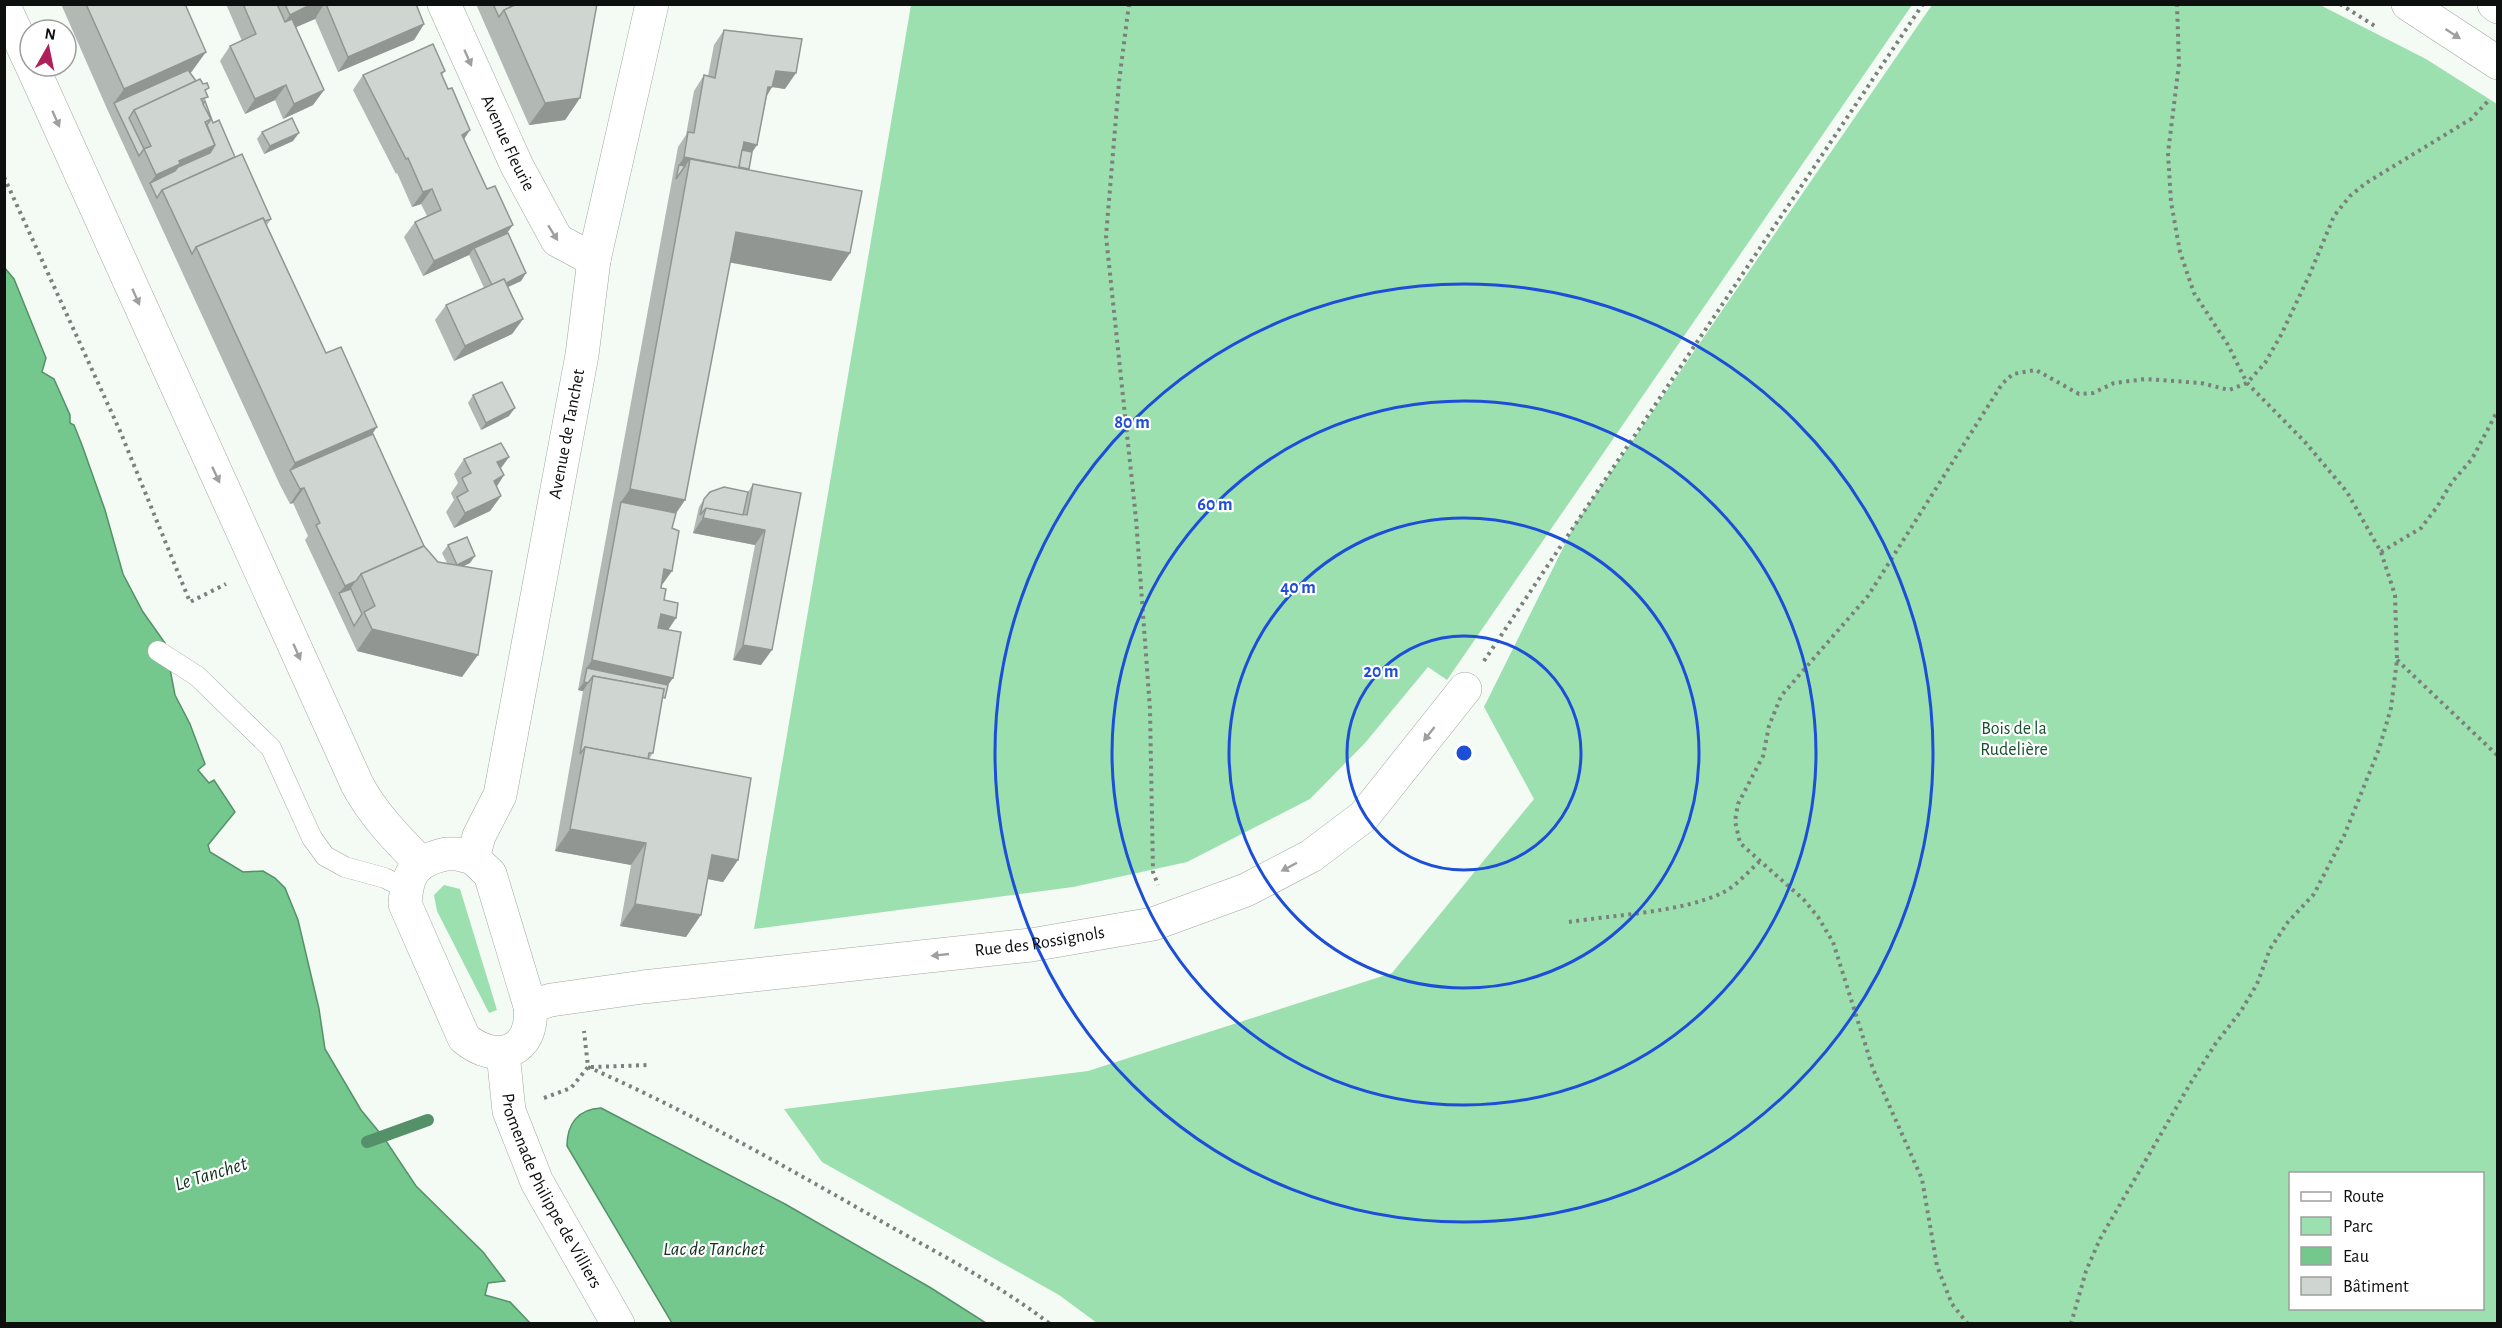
<svg xmlns="http://www.w3.org/2000/svg" width="2502" height="1328" font-family="'Alegreya Sans',sans-serif">
  <rect width="100%" height="100%" fill="#f4fbf5"/>
  <g fill="#9be0ae" fill-rule="evenodd">
    <path d="M911,5v-1l1001,1 -465,675 -19,-13 -63,76 -55,56 -123,63 -114,25 -319,42z"/>
    <path d="M1932,5h388l106,54 71,45v1219h-1400l-38,-28 -237,-133 -38,-53 304,-38 304,-98 142,-174 -50,-92 90,-181zM2290,1174h192v134h-192z"/>
    <path d="M444,885l16,4 37,121 -8,3 -52,-102 -3,-16z"/>
  </g>
  <g fill="#74c88e" stroke="#559168" stroke-width="1.5">
    <path d="M4,267l10,12 32,79 -4,14 12,7 16,36v8l4,2 8,20 23,65 18,64 20,38 22,31 10,52 15,29 15,40 -7,6 11,13 5,-3 21,32 -27,33 2,7 33,20 20,-1 12,7 10,10 13,32 21,89 6,40 36,61 23,28 32,48 67,66 22,29 -17,2 -3,12 25,7 20,21h-525z"/>
    <path d="M601,1108l184,96 146,84 55,35h-314l-105,-177c0,-22 11,-37 34,-38z"/>
  </g>
  <g fill="none" stroke-linecap="round" stroke-linejoin="round">
    <path stroke="#559168" stroke-width="12" d="M367,1142l61,-22"/>
    <defs>
      <path id="service" d="M158,651l39,25 74,72 41,90 13,18 20,11 40,11 21,11"/>
      <g id="minor">
        <path id="s1" d="M444,4l73,162 40,74 37,20"/>
        <path id="s2" d="M530,1006l21,-6 92,-13 388,-42 122,-21 93,-34 65,-34 53,-40 101,-127"/>
      </g>
      <g id="tertiary">
        <path d="M2408,4l90,59"/>
        <path d="M2494,4l4,3"/>
        <path d="M4,6l26,56"/>
        <path d="M32,66l325,718c15,29 40,55 63,78"/>
        <path d="M446,854h12l15,4 17,16 40,132c5,46 -33,60 -66,32l-59,-134c2,-32 10,-43 41,-50z"/>
        <path id="s3" d="M473,858l6,-22 21,-41 82,-440 12,-95 58,-256"/>
        <path id="s4" d="M503,1053l6,58 28,71 81,142"/>
      </g>
    </defs>
    <use href="#service" stroke="#a1a7a2" stroke-width="21"/>
    <use href="#minor" stroke="#a1a7a2" stroke-width="34"/>
    <use href="#tertiary" stroke="#a1a7a2" stroke-width="34"/>
    <g stroke="#7b807c" stroke-width="4" stroke-dasharray="3 4.5" stroke-linecap="butt">
      <path d="M1129,4l-10,78 -13,154 30,283 14,190 3,163 5,13"/>
      <path d="M2340,4l38,24"/>
      <path d="M4,177l116,254 70,171 36,-18"/>
      <path d="M2381,552l40,-24 16,-21 15,-25 20,-23 26,-49"/>
      <path d="M2397,660l101,96"/>
      <path d="M1484,661l439,-657"/>
      <path d="M1569,922c44,-7 116,-10 155,-30 13,-7 24,-20 35,-30"/>
      <path d="M588,1067c100,44 196,99 291,153 58,33 118,63 171,104"/>
      <path d="M591,1067l59,-2"/>
      <path d="M544,1098l27,-10 17,-21 -4,-36"/>
      <path d="M1968,1324l-16,-20 -15,-38 -15,-87 -49,-110 -40,-127 -15,-25 -14,-17 -64,-57 -5,-22 3,-17 25,-48 6,-30 12,-30 87,-100 134,-212 11,-10 23,-4 43,24 14,-1 21,-10 32,-4 55,4 28,7 18,-7 18,-20 16,-28 28,-59 25,-60 16,-20 16,-13 105,-64 19,-20"/>
      <path d="M2071,1324l15,-53 14,-32 90,-155 26,-41 25,-32 16,-27 13,-35 18,-27 26,-28 30,-58 35,-87 12,-41 6,-48 -2,-65 -14,-43 -34,-60 -42,-50 -58,-59 -19,-38 -34,-52 -14,-41 -9,-50 -3,-49 11,-89 -2,-60"/>
    </g>
    <use href="#service" stroke="#fff" stroke-width="20"/>
    <use href="#minor" stroke="#fff" stroke-width="33"/>
    <use href="#tertiary" stroke="#fff" stroke-width="33"/>
  </g>
  <g fill="#b2b8b4">
    <path d="M61,4h124l6,70 5,7 10,11 -1,9 8,22 22,34 36,62 -4,6 59,128 47,81 51,112 14,16 9,1 -5,-10 6,-8 22,18 -6,3 -2,111 -105,-26 -52,-111 3,-4 -15,-33 -3,1 -10,-19 -172,-374z"/>
    <path d="M226,4h190l8,20 -10,16 -76,32 -23,-53 -20,8 29,63 -11,15 -30,14 -8,-19 -30,14 -25,-53 10,-15 12,-5z"/>
    <path d="M476,4h121l-17,94 -15,22 -36,5z"/>
    <path d="M724,30l61,59 -13,-2 -5,9 -10,49 -5,7 -4,18 102,83 -19,28 -101,-19 -45,238 -9,13 -4,15v43l-10,14 -1,3 3,12 12,18 -8,12 5,48 -5,7 -7,18 -8,50 -4,6 89,101 -15,22 -15,-3 -22,58 -66,-11 11,-61 -76,-14 28,-160 -5,-1 100,-543 8,-12 8,-44 10,-16 4,1 6,-31z"/>
    <path d="M445,71l-3,4 6,14 22,41 -6,9 62,134 -5,8 -13,6 15,32 -11,15 -58,27 -19,-41 11,-15 38,-17 -15,-33 -46,21 -19,-39 11,-15 12,-6 -6,-12 -9,3 -15,-34 -1,1 -43,-84 10,-15z"/>
    <path d="M262,132l31,9 -29,13 -7,-15z"/>
    <path d="M473,395l36,21 -28,14 -13,-27z"/>
    <path d="M509,457l-8,11 3,7 -8,12 5,9 -11,15 -36,17 -8,-16 8,-12 -3,-7 7,-10 -4,-9 10,-15z"/>
    <path d="M753,484l48,9 -40,172 -28,-5 22,-115 -62,-12 6,-26 5,-8 44,-7z"/>
  </g>
  <g fill="#919692">
    <path d="M312,4h12l-9,15 -41,18 16,-22z"/>
    <path d="M424,24l-10,16 -76,32 10,-15z"/>
    <path d="M206,52l-16,22 -76,29 10,-14z"/>
    <path d="M776,71l20,2 -11,16 -19,-3z"/>
    <path d="M286,85l-11,15 -30,14 10,-15z"/>
    <path d="M768,87h4l-10,16z"/>
    <path d="M324,90l-11,15 -30,14 11,-15z"/>
    <path d="M580,98l-15,22 -36,5 16,-22z"/>
    <path d="M470,130l-10,15 2,-10z"/>
    <path d="M299,133l-6,8 -29,13 6,-8z"/>
    <path d="M744,142l13,3 -10,15 -10,-2z"/>
    <path d="M215,145l-10,15 -55,23 6,-8 23,-14z"/>
    <path d="M684,157l7,1 -11,15 -1,-8z"/>
    <path d="M432,189l-11,15 -9,3 11,-15z"/>
    <path d="M513,225l-11,15 -28,8 -5,7 -46,21 11,-15z"/>
    <path d="M736,232l114,21 -19,28 -115,-21z"/>
    <path d="M526,273l-5,8 -33,15 5,-7z"/>
    <path d="M523,319l-11,15 -58,27 11,-15z"/>
    <path d="M515,408l-6,8 -28,14 5,-7z"/>
    <path d="M377,427l-15,22 -72,21 5,-7z"/>
    <path d="M509,457l-11,15 -1,-10z"/>
    <path d="M504,475l-10,16v-10z"/>
    <path d="M304,488l-11,15 -3,1 10,-15z"/>
    <path d="M630,489l55,11 -19,28 -45,-26z"/>
    <path d="M501,496l-11,15 -36,17 11,-15z"/>
    <path d="M703,518l62,12 -10,15 -62,-12z"/>
    <path d="M475,556l-5,7 -19,9 6,-7z"/>
    <path d="M664,569l8,2 -11,15z"/>
    <path d="M356,581l-11,15 -6,-3 6,-7z"/>
    <path d="M661,614l15,4 -10,15 -15,-3z"/>
    <path d="M372,629l106,26 -16,22 -105,-26z"/>
    <path d="M743,645l29,5 -11,15 -28,-5z"/>
    <path d="M592,660l81,18 -11,15 -69,-17 -6,-8 -5,7z"/>
    <path d="M584,682l4,1 -5,8 -5,-1z"/>
    <path d="M570,829l76,14 -15,22 -76,-14z"/>
    <path d="M712,855l26,5 -15,22 -26,-5z"/>
    <path d="M635,904l66,11 -15,22 -66,-11z"/>
  </g>
  <g fill="#cfd6d1" stroke="#919692" stroke-width="1.5">
    <path d="M86,4h99l21,48 -82,37z"/>
    <path d="M243,4h34l8,18 7,-3 32,71 -30,14 -8,-19 -31,14 -25,-53 26,-12z"/>
    <path d="M285,4h27l-22,11z"/>
    <path d="M326,4h90l8,20 -76,33z"/>
    <path d="M493,4h24l-13,6 -5,7z"/>
    <path d="M517,4h80l-17,94 -35,5 -41,-93z"/>
    <path d="M724,30l78,9 -6,34 -20,-2 -4,16h-4l-11,58 -13,-3 -5,26 -55,-11 4,-25 6,1 10,-58 11,3z"/>
    <path d="M433,44l12,27 -4,2 7,16 4,-1 18,42 -8,5 25,54 8,-3 18,39 -79,36 -19,-39 26,-12 -9,-21 -9,3 -15,-34 -2,1 -43,-84z"/>
    <path d="M188,70l8,11 -62,29 -5,8 15,31 -5,7 -25,-53z"/>
    <path d="M200,79l3,5 4,-1 2,5 -4,2 3,7 -7,2 10,20 -6,3 10,23 -36,16 1,3 -24,11 -12,-26 7,-3 -17,-36z"/>
    <path d="M205,101l8,22 6,-3 16,37 -73,33 -5,8 -7,-15 25,-12 3,-4 32,-14 5,-8 -8,-20 4,-6 -8,-15z"/>
    <path d="M292,118l7,15 -29,13 -8,-14z"/>
    <path d="M742,150l10,2 -3,17 -10,-2z"/>
    <path d="M242,154l29,65 -6,2 -2,-3 -67,29 -4,7 -30,-64z"/>
    <path d="M690,159l172,32 -12,62 -114,-21 -51,268 -55,-11z"/>
    <path d="M679,165l6,1 -9,13z"/>
    <path d="M263,218l63,135 15,-6 36,80 -82,36 -99,-216z"/>
    <path d="M508,233l18,40 -20,10 -2,-4 -12,6 -18,-37z"/>
    <path d="M504,279l19,40 -58,27 -19,-41z"/>
    <path d="M502,382l13,26 -29,15 -13,-28z"/>
    <path d="M373,434l51,112 -63,28 -5,7 -11,5 -29,-61 4,-2 -16,-35 -4,1 -10,-19z"/>
    <path d="M501,443l8,14 -12,5 7,13 -10,6 7,15 -36,17 -8,-16 11,-6 -6,-13 9,-5 -7,-14z"/>
    <path d="M753,484l48,9 -29,157 -29,-5 22,-115 -62,-12 3,-10 41,7z"/>
    <path d="M724,487l24,5 -5,23 -37,-7 -6,7 4,-16 6,-7z"/>
    <path d="M621,502l55,11 -4,15 7,3 -7,40 -8,-2 -3,19 5,1 -2,11 14,3 -2,15 -15,-4 -3,14 23,4 -8,46 -81,-18z"/>
    <path d="M467,537l8,19 -18,9 -9,-20z"/>
    <path d="M424,546l14,16 54,9 -14,84 -106,-26 -8,-17 11,-6 -14,-32z"/>
    <path d="M351,589l11,25 -8,12 -15,-33z"/>
    <path d="M587,668l81,17 -3,13 -3,-1 2,-8 -71,-13 -5,7 -4,-1z"/>
    <path d="M593,676l71,13 -11,64h-4l-1,6 -63,-12 -5,7z"/>
    <path d="M585,747l166,31 -13,82 -26,-5 -11,60 -66,-11 11,-61 -76,-14z"/>
  </g>
  <defs><path id="oneway-solid" d="M-6-.8H1V-3.2L6.5 0L1 3.2V.8H-6Z" transform="scale(1.5)"/></defs>
  <g fill="#9e9f9f">
    <use href="#oneway-solid" transform="translate(2453 34) rotate(33)"/>
    <use href="#oneway-solid" transform="translate(468 58) rotate(66)"/>
    <use href="#oneway-solid" transform="translate(56 119) rotate(66)"/>
    <use href="#oneway-solid" transform="translate(553 233) rotate(58)"/>
    <use href="#oneway-solid" transform="translate(136 297) rotate(66)"/>
    <use href="#oneway-solid" transform="translate(216 475) rotate(65)"/>
    <use href="#oneway-solid" transform="translate(297 652) rotate(66)"/>
    <use href="#oneway-solid" transform="translate(1429 734) rotate(128)"/>
    <use href="#oneway-solid" transform="translate(1289 867) rotate(152)"/>
    <use href="#oneway-solid" transform="translate(940 955) rotate(174)"/>
  </g>
  <g fill="none" stroke="#1d4ed8" stroke-width="3">
    <circle cx="1464" cy="753" r="117"/>
    <circle cx="1464" cy="753" r="235"/>
    <circle cx="1464" cy="753" r="352"/>
    <circle cx="1464" cy="753" r="469"/>
  </g>
  <g text-anchor="middle" dominant-baseline="central" stroke-width="4.5" stroke-linejoin="round" paint-order="stroke">
    <g font-size="18" fill="#0d100e" stroke="#fff">
      <text stroke="none"><textPath href="#s1" startOffset="153">Avenue Fleurie</textPath></text>
      <text stroke="none"><textPath href="#s3" startOffset="436">Avenue de Tanchet</textPath></text>
      <text stroke="none"><textPath href="#s2" startOffset="514">Rue des Rossignols</textPath></text>
      <text stroke="none"><textPath href="#s4" startOffset="148">Promenade Philippe de Villiers</textPath></text>
    </g>
    <g font-size="18" fill="#14522d" stroke="#fff">
      <text x="2014" y="729">Bois de la<tspan x="2014" dy="21">Rudelière</tspan></text>
    </g>
    <g font-size="20" font-style="italic" fill="#0e321b" stroke="#fff">
      <text transform="translate(211 1174) rotate(-17)">Le Tanchet</text>
      <text x="714" y="1249">Lac de Tanchet</text>
    </g>
  </g>
  <circle cx="1464" cy="753" r="9" fill="#1d4ed8" stroke="#fff" stroke-width="3"/>
  <g font-size="18" text-anchor="middle" font-weight="bold" fill="#1d4ed8" stroke="#fff" stroke-width="4.5" stroke-linejoin="round" paint-order="stroke">
    <text x="1132" y="428">80 m</text>
    <text x="1215" y="510">60 m</text>
    <text x="1298" y="593">40 m</text>
    <text x="1381" y="677">20 m</text>
  </g>
  <rect width="2502" height="1328" fill="none" stroke="#0d100e" stroke-width="12"/>
  <rect x="2289" y="1172" width="195" height="138" fill="#ffffff" stroke="#9e9f9f" stroke-width="1.5"/>
  <rect x="2301" y="1192" width="30" height="9" fill="#ffffff" stroke="#9e9f9f" stroke-width="1.5"/>
  <text x="2343" y="1202" font-size="18" fill="#0d100e">Route</text>
  <rect x="2301" y="1217" width="30" height="18" fill="#9be0ae" stroke="#9e9f9f" stroke-width="1.5"/>
  <text x="2343" y="1232" font-size="18" fill="#0d100e">Parc</text>
  <rect x="2301" y="1247" width="30" height="18" fill="#74c88e" stroke="#9e9f9f" stroke-width="1.5"/>
  <text x="2343" y="1262" font-size="18" fill="#0d100e">Eau</text>
  <rect x="2301" y="1277" width="30" height="18" fill="#cfd6d1" stroke="#9e9f9f" stroke-width="1.5"/>
  <text x="2343" y="1292" font-size="18" fill="#0d100e">Bâtiment</text>
  <g transform="translate(48 48) rotate(9)"><circle r="28" fill="#ffffff" stroke="#9e9f9f" stroke-width="1.5"/>
  <path d="M0-4.5L10 22L0 15L-10 22Z" fill="#ae205a"/>
  <text y="-9" font-size="16" font-weight="bold" text-anchor="middle" fill="#0d100e">N</text>
  </g>
</svg>
